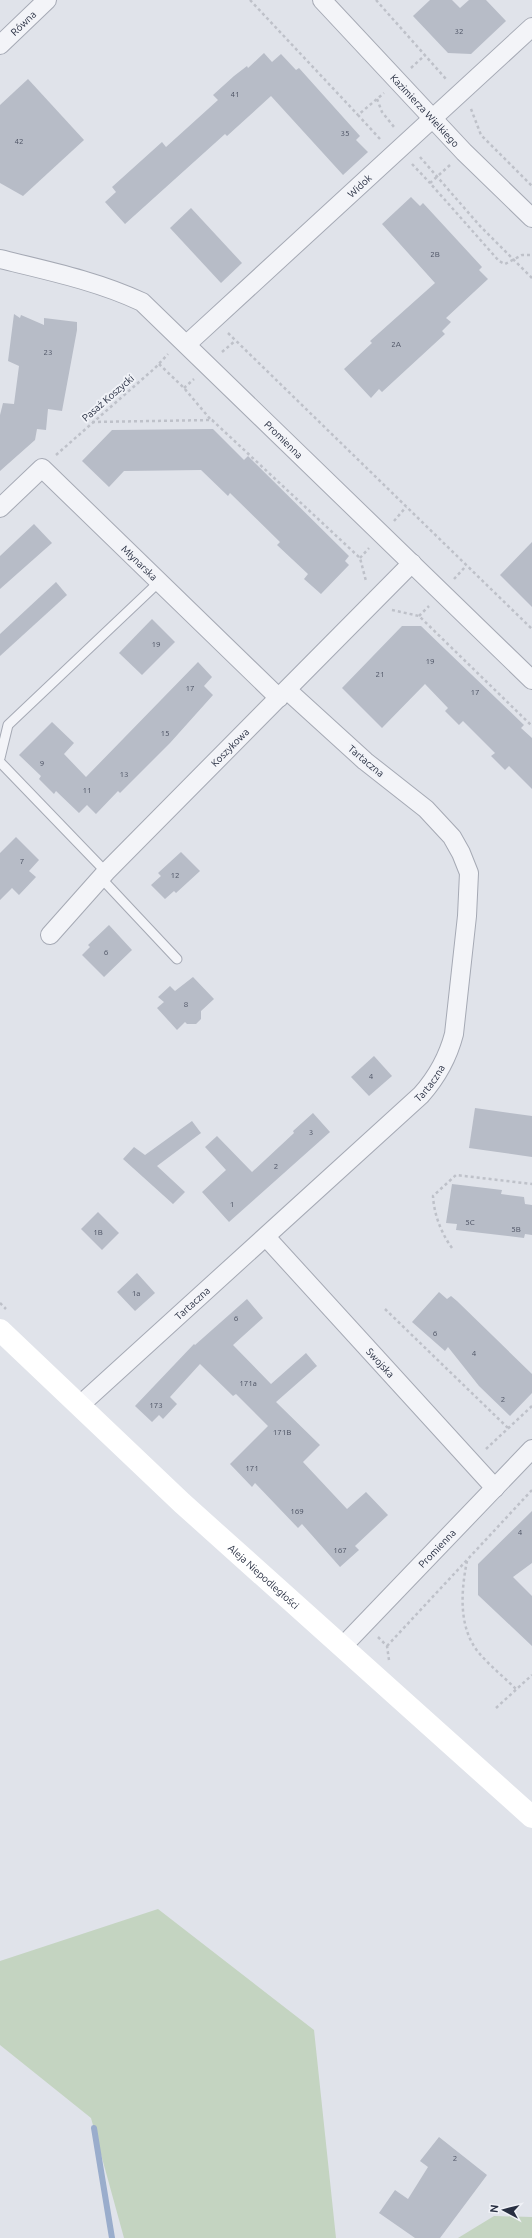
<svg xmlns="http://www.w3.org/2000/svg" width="532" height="2238" font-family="Ubuntu,sans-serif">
  <rect width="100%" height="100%" fill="#e0e3ea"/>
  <g fill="#c4d4c1">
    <path d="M158,1909l156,121 22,208h-212l-33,-120 -91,-73v-84z"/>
    <path d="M494,2216l38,1v21h-74z"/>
  </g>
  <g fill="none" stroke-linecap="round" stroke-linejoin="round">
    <path stroke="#9aadcc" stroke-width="6" d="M94,2128l18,110"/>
  </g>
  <g fill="#b7bcc7">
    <path d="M430,0h22l8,8 9,-8h17l20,21 -35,33 -23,-1 -35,-37z"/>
    <path d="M264,53l8,9 9,-8 15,16 3,-2 61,68 -4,4 12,12 -25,23 -72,-79 -44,40 -2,-2 -100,90 -20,-22 11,-10 -4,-5 50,-45 4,5 52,-47 -5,-5 21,-19 13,-10 1,2z"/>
    <path d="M28,79l56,61 -61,56 -23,-13v-78z"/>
    <path d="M411,197l9,9 3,-3 59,64 -3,3 9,9 -42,39 5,4 -9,9 3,3 -63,58 -3,-3 -8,9 -27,-29 28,-26 -2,-2 65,-58 -53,-59z"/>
    <path d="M191,208l51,55 -21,20 -51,-55z"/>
    <path d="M14,314l6,4 1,-3 23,10v-7l33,4v8l-15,81 -14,-2 -2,21 -9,-1 -2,11 -35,31v-56l3,-12 11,1 5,-38 -11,-5z"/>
    <path d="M213,429l31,31 4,-4 101,100 -4,5 4,4 -28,29 -17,-15 4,-5 -31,-29 3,-3 -50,-49 -2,3 -27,-26 -77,1 -15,16 -27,-26 30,-31z"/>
    <path d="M34,524l18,19 -52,46v-33z"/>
    <path d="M532,542v65l-32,-32z"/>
    <path d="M56,582l11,13 -67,61v-22z"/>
    <path d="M152,619l23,23 -33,33 -23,-22z"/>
    <path d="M402,626h19l103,99 -3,3 11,10v51l-23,-23 -4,4 -14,-14 4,-3 -32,-32 -4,4 -14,-14 3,-3 -23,-24 -43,44 -40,-40z"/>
    <path d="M198,662l14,15 -8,9 9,9 -43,48 -50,50 -2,-2 -22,23 -9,-9 -8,8 -23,-22 -2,3 -15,-15 2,-3 -22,-21 33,-33 22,21 -10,11 22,23z"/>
    <path d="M16,837l23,23 -10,11 7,6 -17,18 -7,-7 -12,12v-47z"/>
    <path d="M181,852l19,19 -24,22 -2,-2 -9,8 -14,-14 10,-9 -3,-3z"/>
    <path d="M109,925l23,25 -28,27 -22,-22 8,-8 -2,-2z"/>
    <path d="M193,977l21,22 -13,12v8l-5,5h-9l-2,-2 -8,8 -20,-22 7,-6 -6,-5 12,-11 5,5z"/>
    <path d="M374,1056l18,20 -23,20 -18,-19z"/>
    <path d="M475,1108l57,8v41l-63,-9z"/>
    <path d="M313,1113l17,19 -101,90 -27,-30 24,-22 -21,-23 12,-11 35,36 42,-39 -1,-2z"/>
    <path d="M192,1121l9,12 -44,33 28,26 -12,12 -50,-45 11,-12 11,8z"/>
    <path d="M452,1184l50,6 -1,4 23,3 1,7 7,1v30l-7,-1 -1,4 -68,-8 1,-6 -11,-1z"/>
    <path d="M98,1212l21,21 -17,17 -21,-21z"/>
    <path d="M137,1273l18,20 -20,18 -18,-19z"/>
    <path d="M439,1292l8,7 4,-3 6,5 75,73v19l-22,23 -31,-30 -31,-39 -3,4 -33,-29z"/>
    <path d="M247,1299l16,19 -30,27 38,39 35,-31 11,13 -41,36 44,43 -17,17 44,47 19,-17 22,23 -33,31 4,4 -19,17 -38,-43 -4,4 -43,-45 -3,4 -22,-23 38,-38 -32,-32 -3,2 -33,-32 -30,33 7,7 -14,15 -4,-4 -7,7 -17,-16 59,-62 1,1z"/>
    <path d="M532,1511v52l-19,14 19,19v50l-54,-51v-31z"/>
    <path d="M439,2137l48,38 -47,63h-25l-36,-25 16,-23 13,9 20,-32 -8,-6z"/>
  </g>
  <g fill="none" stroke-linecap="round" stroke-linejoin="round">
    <defs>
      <g id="lane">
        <path d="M0,758l8,-33 151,-143"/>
        <path d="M0,762l106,110"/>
        <path d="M101,878l76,81"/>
      </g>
      <g id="street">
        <path id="s1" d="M322,0l142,152 68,66"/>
        <path id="s2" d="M0,45l47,-45"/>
        <path id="s3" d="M0,259c49,12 97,22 142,43l390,378"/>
        <path id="s4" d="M187,344l345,-317"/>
        <path id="s5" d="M0,508l42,-40 237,230"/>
        <path id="s6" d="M50,935l56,-63 306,-309"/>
        <path id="s7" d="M266,1237l229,251"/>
        <path id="s8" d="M79,1406l342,-311c16,-18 27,-38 33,-61l13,-118 2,-43 -8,-20 -9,-16 -26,-28 -61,-48 -78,-71"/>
        <path id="s9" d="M342,1647l190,-198"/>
      </g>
    </defs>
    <use href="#lane" stroke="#a5a9b4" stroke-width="11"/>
    <use href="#street" stroke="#a5a9b4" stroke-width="20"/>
    <g stroke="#bec1c9" stroke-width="2.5" stroke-dasharray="3 3" stroke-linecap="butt">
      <path d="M250,0l108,115"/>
      <path d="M376,0l70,79"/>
      <path d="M411,68l14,-13"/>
      <path d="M377,99l5,13 12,15"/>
      <path d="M471,109l10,26 51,51"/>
      <path d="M380,139l-22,-24 26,-22"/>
      <path d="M420,157l60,69 52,52"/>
      <path d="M412,164l18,19"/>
      <path d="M450,165l-20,18 69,78 6,3 17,-9h10"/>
      <path d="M228,333l304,296"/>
      <path d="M222,352l13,-11"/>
      <path d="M159,364l25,24 27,32"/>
      <path d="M184,388l10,-9"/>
      <path d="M92,422l120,-2 148,138 6,23"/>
      <path d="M56,455l99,-87 13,-14"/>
      <path d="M394,521l12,-14"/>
      <path d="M360,558l9,-10"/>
      <path d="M454,579l12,-13"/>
      <path d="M392,610l27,6 113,110"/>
      <path d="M419,616l10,-10"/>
      <path d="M452,1248c-11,-15 -18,-34 -19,-52l23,-21 76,9"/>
      <path d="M0,1303l6,6"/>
      <path d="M385,1309l124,120"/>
      <path d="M486,1449l46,-43"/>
      <path d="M467,1561c-6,30 -9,67 12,92 11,13 26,25 38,37"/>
      <path d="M378,1637l9,9 2,14"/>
      <path d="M387,1646l145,-156"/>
      <path d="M496,1708l36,-33"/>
    </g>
    <use href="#lane" stroke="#f3f4f8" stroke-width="9"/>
    <use href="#street" stroke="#f3f4f8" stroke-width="18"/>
    <path stroke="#fff" stroke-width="22" id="s10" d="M0,1330l182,173 350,314"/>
  </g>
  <g text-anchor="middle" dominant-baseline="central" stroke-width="4" stroke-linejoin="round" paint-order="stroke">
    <g font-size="8" fill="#4c5263">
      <text x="459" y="31">32</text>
      <text x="235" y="94">41</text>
      <text x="345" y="133">35</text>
      <text x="19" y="141">42</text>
      <text x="435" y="254">2B</text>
      <text x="396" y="344">2A</text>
      <text x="48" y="352">23</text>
      <text x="156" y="644">19</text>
      <text x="430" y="661">19</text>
      <text x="380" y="674">21</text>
      <text x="190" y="688">17</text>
      <text x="475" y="692">17</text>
      <text x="165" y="733">15</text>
      <text x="42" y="763">9</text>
      <text x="124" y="774">13</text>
      <text x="87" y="790">11</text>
      <text x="22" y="861">7</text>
      <text x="175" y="875">12</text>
      <text x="106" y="952">6</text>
      <text x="186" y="1004">8</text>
      <text x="371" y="1076">4</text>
      <text x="311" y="1132">3</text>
      <text x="276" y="1166">2</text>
      <text x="232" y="1204">1</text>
      <text x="470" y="1222">5C</text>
      <text x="516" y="1229">5B</text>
      <text x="98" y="1232">1B</text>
      <text x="136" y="1293">1a</text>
      <text x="236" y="1318">6</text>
      <text x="435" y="1333">6</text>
      <text x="474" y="1353">4</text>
      <text x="248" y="1383">171a</text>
      <text x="503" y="1399">2</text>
      <text x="156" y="1405">173</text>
      <text x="282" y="1432">171B</text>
      <text x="252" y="1468">171</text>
      <text x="297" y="1511">169</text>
      <text x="520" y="1532">4</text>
      <text x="340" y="1550">167</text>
      <text x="455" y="2158">2</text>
    </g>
    <g font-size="10" fill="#282f42" stroke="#f0f2f7">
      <text stroke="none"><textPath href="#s2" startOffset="32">Równa</textPath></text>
      <text stroke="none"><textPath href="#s1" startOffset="151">Kazimierza Wielkiego</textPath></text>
      <text stroke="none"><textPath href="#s4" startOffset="234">Widok</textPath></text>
      <text transform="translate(108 398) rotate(-41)">Pasaż Koszycki</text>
      <text stroke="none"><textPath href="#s3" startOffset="346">Promienna</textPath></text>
      <text stroke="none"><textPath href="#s5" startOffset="194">Młynarska</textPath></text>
      <text stroke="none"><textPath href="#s6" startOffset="260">Koszykowa</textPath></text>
      <text transform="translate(366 761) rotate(40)">Tartaczna</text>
      <text stroke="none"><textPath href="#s8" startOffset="477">Tartaczna</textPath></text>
      <text stroke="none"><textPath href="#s8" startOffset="153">Tartaczna</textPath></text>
      <text stroke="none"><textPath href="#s7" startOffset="170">Swojska</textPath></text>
      <text stroke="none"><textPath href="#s9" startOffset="137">Promienna</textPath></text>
      <text stroke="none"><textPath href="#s10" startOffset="361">Aleja Niepodległości</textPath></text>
    </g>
  </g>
  <g transform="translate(504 2210) rotate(277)" stroke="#f0f2f7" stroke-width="3" paint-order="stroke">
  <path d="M0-3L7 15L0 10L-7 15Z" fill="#282f42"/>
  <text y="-6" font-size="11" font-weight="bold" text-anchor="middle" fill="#282f42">N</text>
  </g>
</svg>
